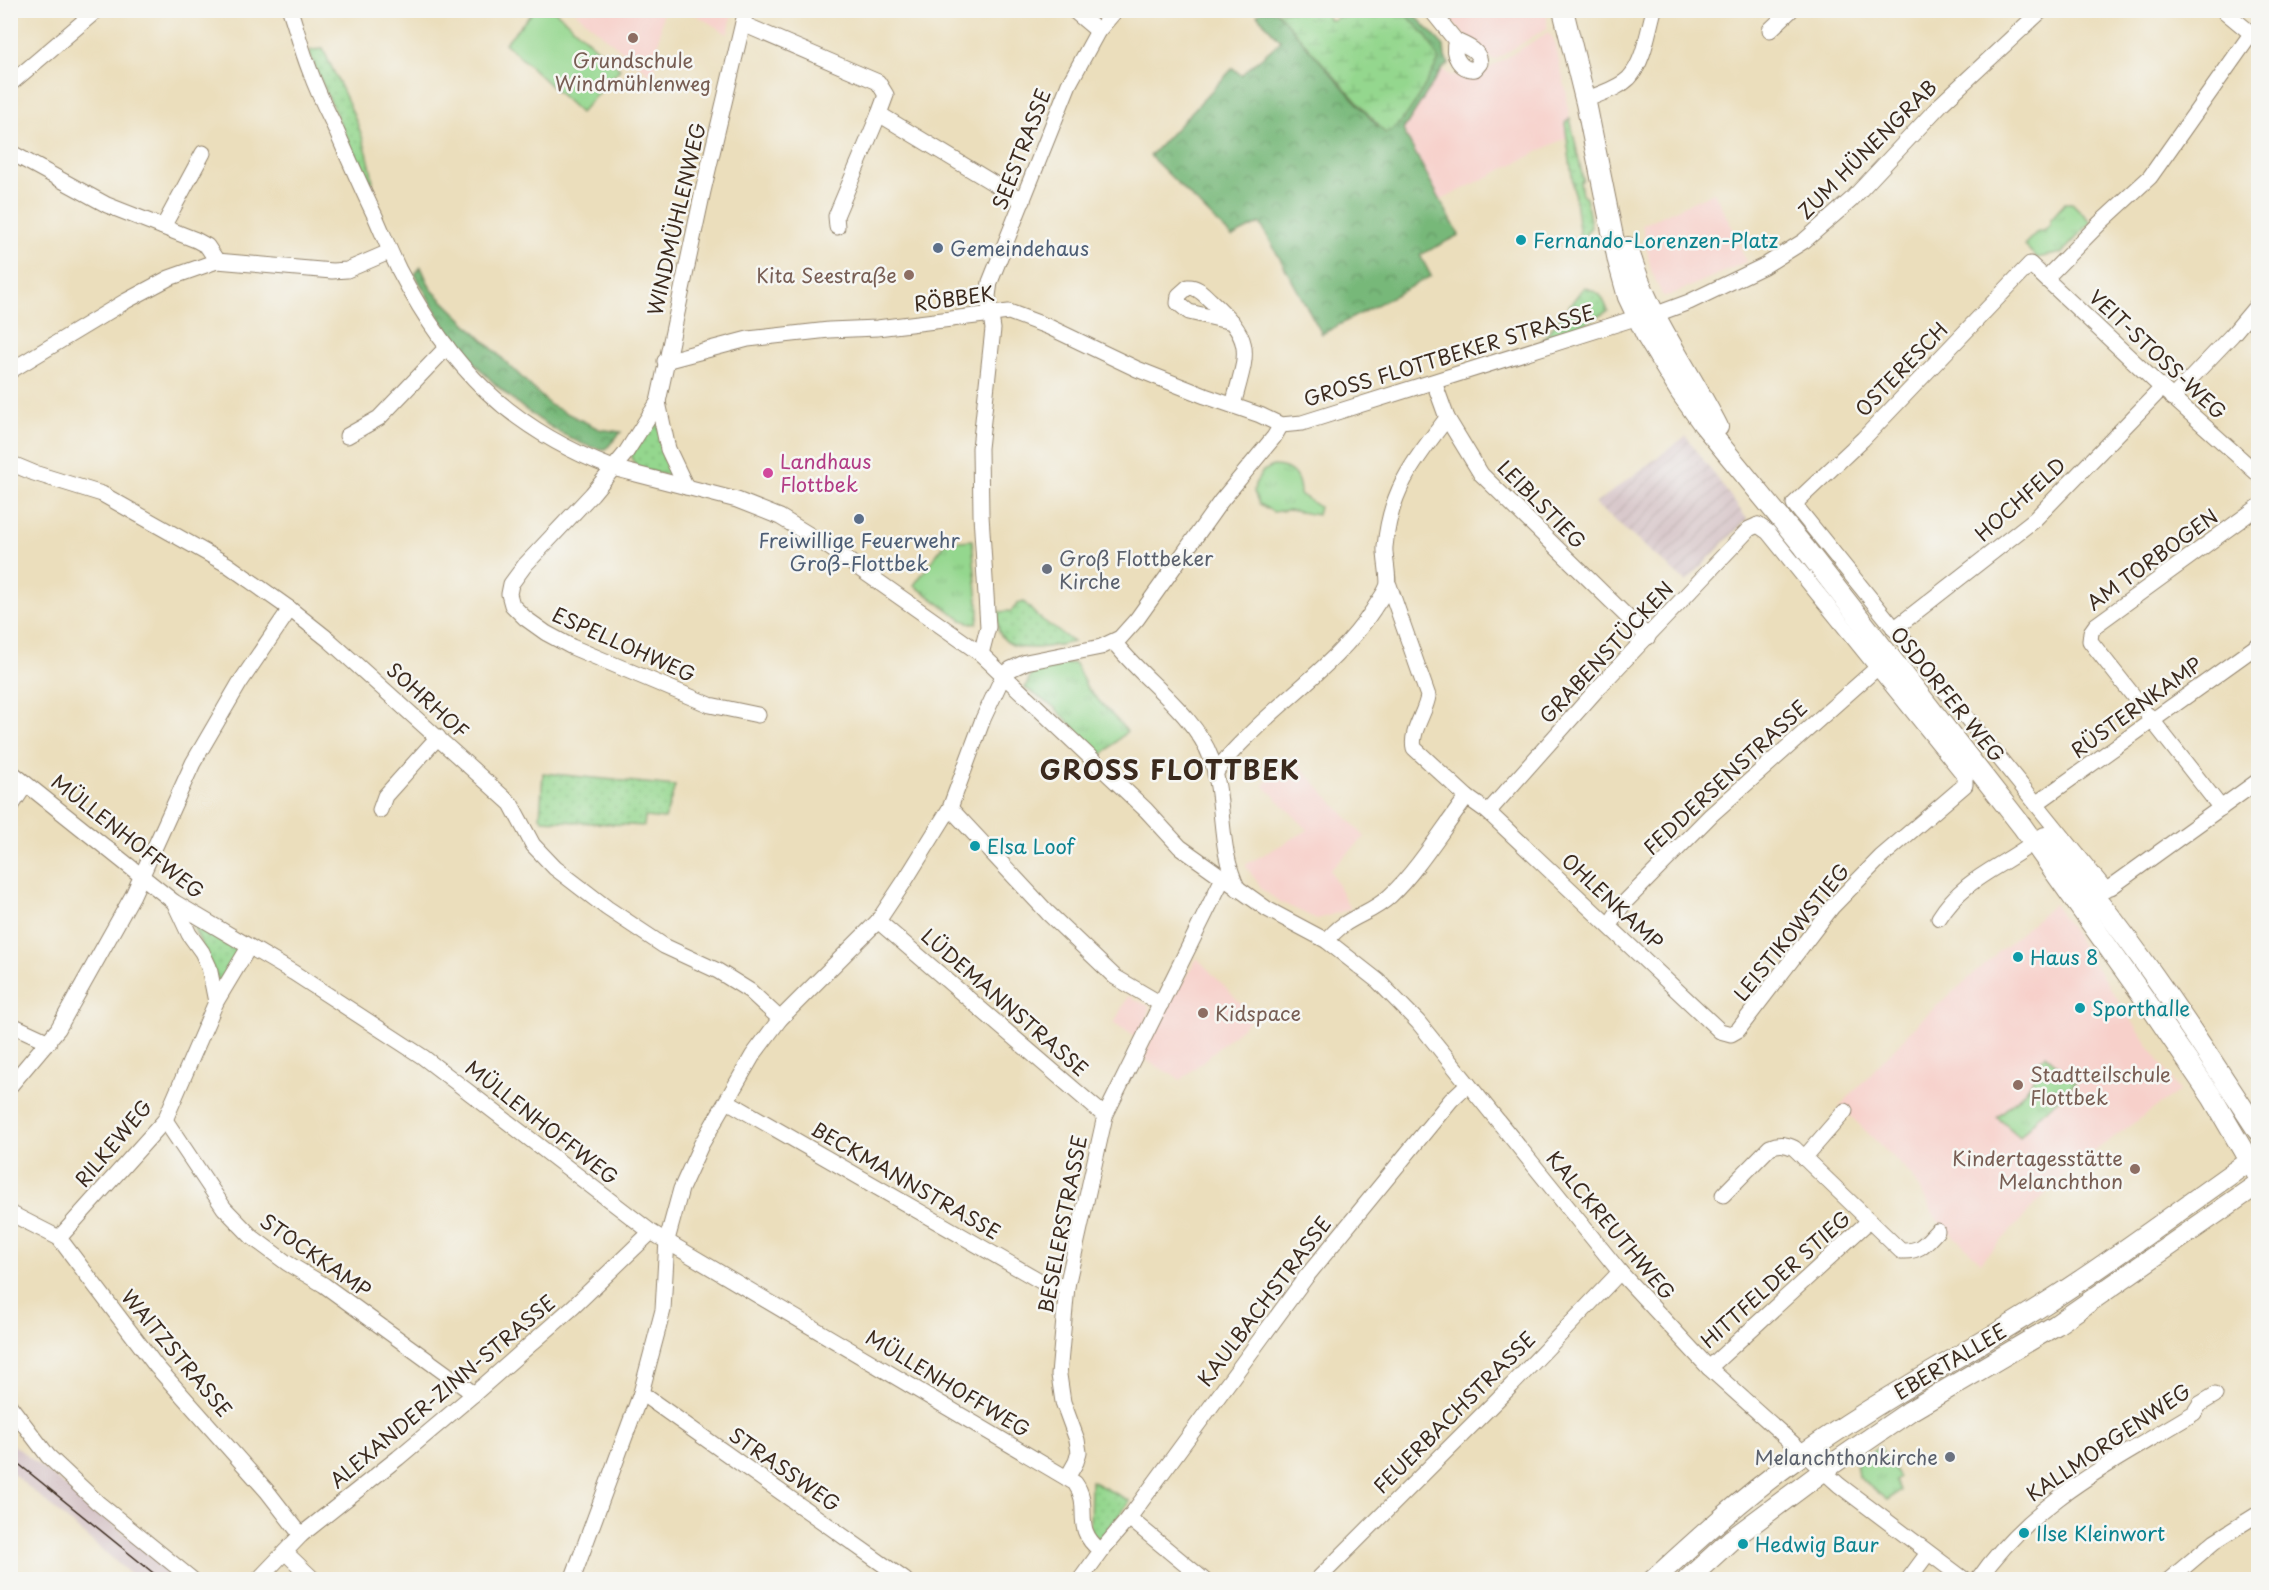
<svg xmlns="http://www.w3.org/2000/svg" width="2269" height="1590" font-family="'Playpen Sans',sans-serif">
  <defs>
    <pattern id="industrial-furrows" width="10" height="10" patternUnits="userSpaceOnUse" patternTransform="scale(1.5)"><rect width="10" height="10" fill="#d2bec2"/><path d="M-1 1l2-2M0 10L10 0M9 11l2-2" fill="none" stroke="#b5a3a6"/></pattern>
    <pattern id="grass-dots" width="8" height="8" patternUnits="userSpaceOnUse" patternTransform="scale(1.5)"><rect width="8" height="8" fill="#94d78e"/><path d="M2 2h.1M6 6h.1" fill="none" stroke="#80b97a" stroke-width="1.8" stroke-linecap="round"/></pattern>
    <pattern id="forest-crowns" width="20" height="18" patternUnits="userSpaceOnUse" patternTransform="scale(1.5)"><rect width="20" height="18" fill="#77b879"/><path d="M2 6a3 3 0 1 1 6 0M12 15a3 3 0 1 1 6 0" fill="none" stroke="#639663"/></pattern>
    <pattern id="wetland-marsh" width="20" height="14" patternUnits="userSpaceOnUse" patternTransform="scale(1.5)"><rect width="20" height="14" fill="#94d78e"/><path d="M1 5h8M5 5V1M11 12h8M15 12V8" fill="none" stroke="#80b97a"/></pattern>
    <pattern id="park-tufts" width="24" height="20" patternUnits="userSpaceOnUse" patternTransform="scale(1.5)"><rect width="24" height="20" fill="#94d78e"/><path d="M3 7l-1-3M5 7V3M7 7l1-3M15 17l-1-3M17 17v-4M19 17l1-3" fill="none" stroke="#80b97a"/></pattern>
  </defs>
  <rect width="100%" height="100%" fill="#f6f6f2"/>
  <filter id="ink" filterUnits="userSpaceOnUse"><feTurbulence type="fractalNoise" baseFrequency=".0167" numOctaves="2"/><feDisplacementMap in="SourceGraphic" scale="12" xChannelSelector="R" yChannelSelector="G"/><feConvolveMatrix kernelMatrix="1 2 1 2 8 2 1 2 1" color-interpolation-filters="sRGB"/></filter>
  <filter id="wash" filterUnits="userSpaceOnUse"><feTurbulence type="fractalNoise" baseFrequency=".008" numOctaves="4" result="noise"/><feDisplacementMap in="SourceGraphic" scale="24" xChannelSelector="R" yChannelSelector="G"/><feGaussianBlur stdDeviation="1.35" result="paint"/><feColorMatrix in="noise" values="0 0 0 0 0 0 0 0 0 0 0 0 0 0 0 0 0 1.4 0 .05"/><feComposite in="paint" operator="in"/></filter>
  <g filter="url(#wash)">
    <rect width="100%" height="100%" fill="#ebdebc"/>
    <g fill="#f7d0ca">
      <path d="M1547,10v18l-52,32 -14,-8 -40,-41z"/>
      <path d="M574,11h89l-9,67 -15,-13z"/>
      <path d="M689,11h44l-5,23z"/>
      <path d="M1548,32l6,8 13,54 -1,5 4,19 -5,5 1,15 -125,62 -38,-70 39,-61 8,6 20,4 7,-3z"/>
      <path d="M1714,192l19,37 13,33 -80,35 -4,-2 -11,-25 -9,-45z"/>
      <path d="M1292,758l73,79 -35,33 20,39 -33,10 -37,-17 -17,-12 -18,-25 63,-35 -45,-45z"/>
      <path d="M2054,904l125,187 -96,68 -26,23 -76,80 -44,-42 -24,-43 -73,-71 82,-87z"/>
      <path d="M1197,958l57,59 -73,63 -37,-21 12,-34z"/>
      <path d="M1128,996l21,10 -1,10 -12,21 -22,-14z"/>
    </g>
    <path fill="url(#industrial-furrows)" d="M1686,436l61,83 -61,63 -91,-78z"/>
    <path fill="#d2bec2" d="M10,1442l172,137h-46l-125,-107z"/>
    <g fill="url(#grass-dots)" stroke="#688056" stroke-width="1.5">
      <path d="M323,49c20,43 44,85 50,133l-3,1 -10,-22 -3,1 -45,-102 -2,-7 1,-3z"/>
      <path d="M1570,118l13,61 -3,4 2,11 4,3 5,30 -8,11h-3l-15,-115z"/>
      <path d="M1584,287c17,6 18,8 24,24l-36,20 -30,9z"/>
      <path d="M656,416l19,61c-14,-4 -43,-5 -44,-22z"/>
      <path d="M1024,602l13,14 36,26c-20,4 -64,16 -74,-11 -2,-6 -1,-13 -1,-19l13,-1 8,-8z"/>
      <path d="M543,773l132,13 -10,33 -20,-2 -1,9 -101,-6 -3,-3z"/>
      <path d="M196,925l40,25 2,4 -18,30 -27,-58z"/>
      <path d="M1091,1481l39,20 -29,37 -3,1 -8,-8z"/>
    </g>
    <g fill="url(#forest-crowns)" stroke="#59714c" stroke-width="1.5">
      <path d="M1262,11h14l102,116 48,-91 -23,-25h8l33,35 1,11 4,7 -7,5 -39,61 56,105 -39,20 11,21 -109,58 -62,-111 -28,14 -82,-81 83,-88 8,7 40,-34 -24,-26z"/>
      <path d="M421,267l10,22 119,116 49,24 22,3 -15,17c-17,0 -32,-9 -47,-17 -45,-26 -84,-64 -114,-106 -11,-16 -20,-35 -30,-52z"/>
    </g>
    <path fill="url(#wetland-marsh)" stroke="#688056" stroke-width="1.5" d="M1276,11h53l-3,2 2,6 6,1 10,-9h59l23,25 13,24c-12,20 -33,67 -54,73z"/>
    <g fill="url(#park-tufts)" stroke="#688056" stroke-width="1.5">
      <path d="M2065,203h7l19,19 -29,31 -25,5 -13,-13 14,-14h6l6,-6v-5z"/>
      <path d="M1273,466c18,0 27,10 27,28l19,13 -2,8 -29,-5 -15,2 -14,-8 -5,-12 1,-8 8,-13z"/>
      <path d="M972,540l7,73 -2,10 -3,1 -12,-4 -48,-35 32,-43z"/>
      <path d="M1075,663l12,25 40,43 -25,24 -48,-48 -29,-19 10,-21z"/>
      <path d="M2046,1055l30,26 -13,15 -21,16 -22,25 -23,-20c18,-16 39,-31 41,-55z"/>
      <path d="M1880,1447l19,31 -4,3 6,10 -14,9 -29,-23 -2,-16z"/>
    </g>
    <path fill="#94d78e" stroke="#688056" stroke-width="1.5" d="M534,11h21l65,58 -40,44 -75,-70z"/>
  </g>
  <g filter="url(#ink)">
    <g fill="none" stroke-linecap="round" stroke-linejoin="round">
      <defs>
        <g id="minor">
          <path d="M290,10c7,21 12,41 20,61 6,17 14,34 22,50 14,32 28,64 43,95 8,18 15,36 24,54 51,98 110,158 214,198l124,32 43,17 46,28 155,109 165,156 34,37 87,62 60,32 51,40 40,41 202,250 89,96 130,117 126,95"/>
          <path d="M746,10l-43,181 -45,211 -33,52 -33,40 -67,71 -14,19 -2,10 3,11 13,13 21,15 26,14 138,58 48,10"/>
          <path d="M1073,10l25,21"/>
          <path d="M1431,10l25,31"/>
          <path d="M2223,10l35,29"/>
          <path d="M743,24l135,58 8,13 -7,19 144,87"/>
          <path d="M1770,30l21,-20"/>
          <path d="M1456,41c11,5 23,9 24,22l-5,6c-15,2 -24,-15 -19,-28z"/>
          <path d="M10,84l87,-74"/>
          <path d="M1595,96c12,-5 25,-9 34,-18 15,-16 19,-47 25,-68"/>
          <path d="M10,152l97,53 89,35 11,6 10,15"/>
          <path d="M163,227l40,-74"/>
          <path d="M837,227l-1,-11 43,-102"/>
          <path d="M2046,278l54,-55 50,-46 101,-143"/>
          <path d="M1232,322l-43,-10 -11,-9 1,-8 9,-8c10,-1 16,8 23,14 45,41 36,51 22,104"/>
          <path d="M665,361l83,-22 81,-9 48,-2 132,-16 40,15 88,42 68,27 55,19 21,10 21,-2 327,-103 33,-8 27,-10 75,-36 40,-25 47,-41 90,-96 101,-94"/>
          <path d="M10,371l116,-70 43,-23 48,-17 115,10 15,-1 42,-18"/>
          <path d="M1434,382l13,36 34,56 167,163"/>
          <path d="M2172,398l60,-63 26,-31"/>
          <path d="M658,402l10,47 18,38"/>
          <path d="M347,436l32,-18 68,-71"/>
          <path d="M10,463l24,10 68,21 126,71 62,44 39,31 182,164 22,41 22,23 52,40 57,38 54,25 32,20 30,28"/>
          <path d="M1894,629l141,-110 127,-131"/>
          <path d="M1114,642c28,37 81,72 97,116 15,43 6,89 27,131"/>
          <path d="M981,654l7,-27 -7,-112 -1,-67 13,-119 -5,-33 2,-14 79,-198 29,-53 18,-21"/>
          <path d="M2143,708l-53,-67 1,-9 5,-7 162,-118"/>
          <path d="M2148,715l73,93"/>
          <path d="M10,771l164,131 120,71 129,84 228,175 424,251c18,25 -5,44 26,68l-21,29"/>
          <path d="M1215,774c9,-15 21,-26 33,-38 41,-42 92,-75 125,-126 4,-7 11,-15 14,-23 3,-7 -3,-30 -2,-40 5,-57 29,-86 62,-129"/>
          <path d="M1467,797l21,15 232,219 11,3 7,-4 94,-123 49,-50 84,-72v-9l-197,-244 -10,-7"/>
          <path d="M2037,803l221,-158"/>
          <path d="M10,808l16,-24"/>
          <path d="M950,808l98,105 67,64 46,27"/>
          <path d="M380,810l5,-14 53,-59"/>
          <path d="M1488,812l112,-126 149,-157 9,-4"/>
          <path d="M2105,889l-311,-385 69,-65 167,-175 132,124 96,86"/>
          <path d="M2105,889l6,-2 147,-106"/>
          <path d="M174,902l15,32 13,18 7,15 7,35"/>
          <path d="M1939,918c25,-40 59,-49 95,-76"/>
          <path d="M878,921l227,195"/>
          <path d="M1609,925l15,-22 87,-88 167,-148"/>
          <path d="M1327,941c18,-25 42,-25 63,-45 27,-25 54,-69 77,-99l-53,-49c-4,-16 12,-36 14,-52l-39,-111"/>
          <path d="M10,1024l39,18"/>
          <path d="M10,1086l48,-57 75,-134 60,-132 46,-79 51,-75"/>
          <path d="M727,1101l315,181 25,4"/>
          <path d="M165,1120l59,88 28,29 35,26 37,22 150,109"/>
          <path d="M1804,1158l41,-47"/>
          <path d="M1723,1195l47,-48c9,-4 15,-3 24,1l107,103c19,1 24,-7 36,-20"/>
          <path d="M10,1213l49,25 97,128 111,125 34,44"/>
          <path d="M59,1238l106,-118 51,-118 33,-55"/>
          <path d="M1709,1368l160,-147"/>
          <path d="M641,1393l264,187"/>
          <path d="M10,1406l38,50 49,46 96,78"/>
          <path d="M1067,1478l9,-16 3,-10 -2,-12 -14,-38 -4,-27 8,-89 38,-170 118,-238"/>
          <path d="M1129,1518l75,62"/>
          <path d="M1101,1551l28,-33 177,-241 145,-177 17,-16"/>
          <path d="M285,1552l29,28"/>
          <path d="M258,1580l43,-45 97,-77 76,-64 99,-87 78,-75"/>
          <path d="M572,1580l69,-187 22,-83 4,-70 14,-51 20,-44 52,-90 27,-36 98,-98 28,-42 44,-71 33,-89 20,-43 8,-7 15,-7 75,-15 19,-9 17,-19 84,-118 53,-64 7,-12"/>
          <path d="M1317,1580l195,-195 108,-113"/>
          <path d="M1908,1580l20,-27"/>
          <path d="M1978,1580c55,-80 136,-118 216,-167l6,-9 15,-9"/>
          <path d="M2169,1580l46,-39 43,-27"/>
        </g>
        <g id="major">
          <path d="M1563,10l23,93 32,158 10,36 19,40 34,56 22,31 101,123 218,279 130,183 60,88 46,79"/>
          <path d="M1628,247c18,67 59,119 90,180"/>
          <path d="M2045,837c81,91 147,193 213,294"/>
          <path d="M1653,1580c44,-40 87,-80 135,-115 82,-61 172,-107 258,-162 73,-46 141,-99 212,-148"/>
          <path d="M1687,1580l45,-41 102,-76 76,-52 146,-86 202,-141"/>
        </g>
      </defs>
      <use href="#minor" stroke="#93846d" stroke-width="17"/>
      <use href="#major" stroke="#93846d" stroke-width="22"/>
      <use href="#minor" stroke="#fff" stroke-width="15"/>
      <use href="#major" stroke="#fff" stroke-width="20"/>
      <path stroke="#3b2a1e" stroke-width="1.5" d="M10,1457l152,123"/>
    </g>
  </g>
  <g fill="#8d6e63" stroke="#f6f6f2" stroke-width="2">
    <circle cx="633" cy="38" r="6"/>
    <circle cx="909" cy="275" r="6"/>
    <circle cx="1203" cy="1013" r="6"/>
    <circle cx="2018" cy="1085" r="6"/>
    <circle cx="2135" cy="1169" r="6"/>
  </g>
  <g fill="#0f9aa8" stroke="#f6f6f2" stroke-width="2">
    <circle cx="1521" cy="240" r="6"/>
    <circle cx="975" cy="846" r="6"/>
    <circle cx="2018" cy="957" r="6"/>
    <circle cx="2080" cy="1008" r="6"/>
    <circle cx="2024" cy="1533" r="6"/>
    <circle cx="1743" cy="1544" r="6"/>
  </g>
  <g fill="#5c6f8a" stroke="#f6f6f2" stroke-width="2">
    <circle cx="938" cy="248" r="6"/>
    <circle cx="859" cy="519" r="6"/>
  </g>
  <circle fill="#d1479c" stroke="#f6f6f2" stroke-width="2" cx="768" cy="473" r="6"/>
  <g fill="#6b7280" stroke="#f6f6f2" stroke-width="2">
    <circle cx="1047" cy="569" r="6"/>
    <circle cx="1950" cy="1457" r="6"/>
  </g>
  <g text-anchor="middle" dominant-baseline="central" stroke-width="5" stroke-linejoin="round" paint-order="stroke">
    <g font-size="20" fill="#785e54" stroke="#f6f6f2" text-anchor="end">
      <text x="633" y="60" text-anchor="middle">Grundschule<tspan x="633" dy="23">Windmühlenweg</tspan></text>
      <text x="897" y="275">Kita Seestraße</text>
      <text x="1215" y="1013" text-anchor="start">Kidspace</text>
      <text x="2030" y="1074" text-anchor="start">Stadtteilschule<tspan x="2030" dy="23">Flottbek</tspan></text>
      <text x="2123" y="1158">Kindertagesstätte<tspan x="2123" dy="23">Melanchthon</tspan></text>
    </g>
    <g font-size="20" fill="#3b2a1e" stroke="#f6f6f2">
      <text transform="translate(1021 149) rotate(-69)">SEESTRASSE</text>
      <text transform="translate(1867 149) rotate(-45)">ZUM HÜNENGRAB</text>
      <text transform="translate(676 219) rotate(-77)">WINDMÜHLENWEG</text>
      <text transform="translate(954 298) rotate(-8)">RÖBBEK</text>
      <text transform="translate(2158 354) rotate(43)">VEIT-STOSS-WEG</text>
      <text transform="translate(1449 355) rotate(-17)">GROSS FLOTTBEKER STRASSE</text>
      <text transform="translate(1901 369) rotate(-46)">OSTERESCH</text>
      <text transform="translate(2020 499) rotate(-42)">HOCHFELD</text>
      <text transform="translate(1542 504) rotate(45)">LEIBLSTIEG</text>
      <text transform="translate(2152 559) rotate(-36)">AM TORBOGEN</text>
      <text transform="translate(624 644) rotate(24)">ESPELLOHWEG</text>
      <text transform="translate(1606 652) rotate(-47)">GRABENSTÜCKEN</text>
      <text transform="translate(1948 694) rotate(51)">OSDORFER WEG</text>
      <text transform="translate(428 700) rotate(42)">SOHRHOF</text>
      <text transform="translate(2136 707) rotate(-36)">RÜSTERNKAMP</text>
      <text transform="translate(1725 777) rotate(-43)">FEDDERSENSTRASSE</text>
      <text transform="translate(128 836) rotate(38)">MÜLLENHOFFWEG</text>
      <text transform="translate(1613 901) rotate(43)">OHLENKAMP</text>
      <text transform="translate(1791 932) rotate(-51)">LEISTIKOWSTIEG</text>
      <text transform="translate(1005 1002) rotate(41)">LÜDEMANNSTRASSE</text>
      <text transform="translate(542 1122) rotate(38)">MÜLLENHOFFWEG</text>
      <text transform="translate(113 1143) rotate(-50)">RILKEWEG</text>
      <text transform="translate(906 1180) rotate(30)">BECKMANNSTRASSE</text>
      <text transform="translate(1062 1224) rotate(-79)">BESELERSTRASSE</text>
      <text transform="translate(1611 1225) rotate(50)">KALCKREUTHWEG</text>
      <text transform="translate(316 1255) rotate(35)">STOCKKAMP</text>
      <text transform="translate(1775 1279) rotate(-42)">HITTFELDER STIEG</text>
      <text transform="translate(1264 1301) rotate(-53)">KAULBACHSTRASSE</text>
      <text transform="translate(177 1353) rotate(50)">WAITZSTRASSE</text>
      <text transform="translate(1950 1361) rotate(-31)">EBERTALLEE</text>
      <text transform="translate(948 1383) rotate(31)">MÜLLENHOFFWEG</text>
      <text transform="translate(442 1391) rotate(-40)">ALEXANDER-ZINN-STRASSE</text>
      <text transform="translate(1454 1412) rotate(-45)">FEUERBACHSTRASSE</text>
      <text transform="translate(2108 1442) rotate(-34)">KALLMORGENWEG</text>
      <text transform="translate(785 1469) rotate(35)">STRASSWEG</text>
    </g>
    <g font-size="20" fill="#0d838f" stroke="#f6f6f2" text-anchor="start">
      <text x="1533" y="240">Fernando-Lorenzen-Platz</text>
      <text x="987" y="846">Elsa Loof</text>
      <text x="2030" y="957">Haus 8</text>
      <text x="2092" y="1008">Sporthalle</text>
      <text x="2036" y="1533">Ilse Kleinwort</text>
      <text x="1755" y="1544">Hedwig Baur</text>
    </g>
    <g font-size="20" fill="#4e5e75" stroke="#f6f6f2" text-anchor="start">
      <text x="950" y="248">Gemeindehaus</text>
      <text x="859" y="540" text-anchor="middle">Freiwillige Feuerwehr<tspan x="859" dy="23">Groß-Flottbek</tspan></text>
    </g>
    <g font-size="20" fill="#b23c85" stroke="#f6f6f2" text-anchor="start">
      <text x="780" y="461">Landhaus<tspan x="780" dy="23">Flottbek</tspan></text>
    </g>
    <g font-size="20" fill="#5b616d" stroke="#f6f6f2" text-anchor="start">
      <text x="1059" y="558">Groß Flottbeker<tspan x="1059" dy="23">Kirche</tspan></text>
      <text x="1938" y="1457" text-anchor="end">Melanchthonkirche</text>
    </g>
    <g font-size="26" font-weight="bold" letter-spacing="1.5" fill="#3b2a1e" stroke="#f6f6f2">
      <text x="1170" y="769">GROSS FLOTTBEK</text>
    </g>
  </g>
  <rect width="2269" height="1590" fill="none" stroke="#f6f6f2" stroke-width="36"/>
</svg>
